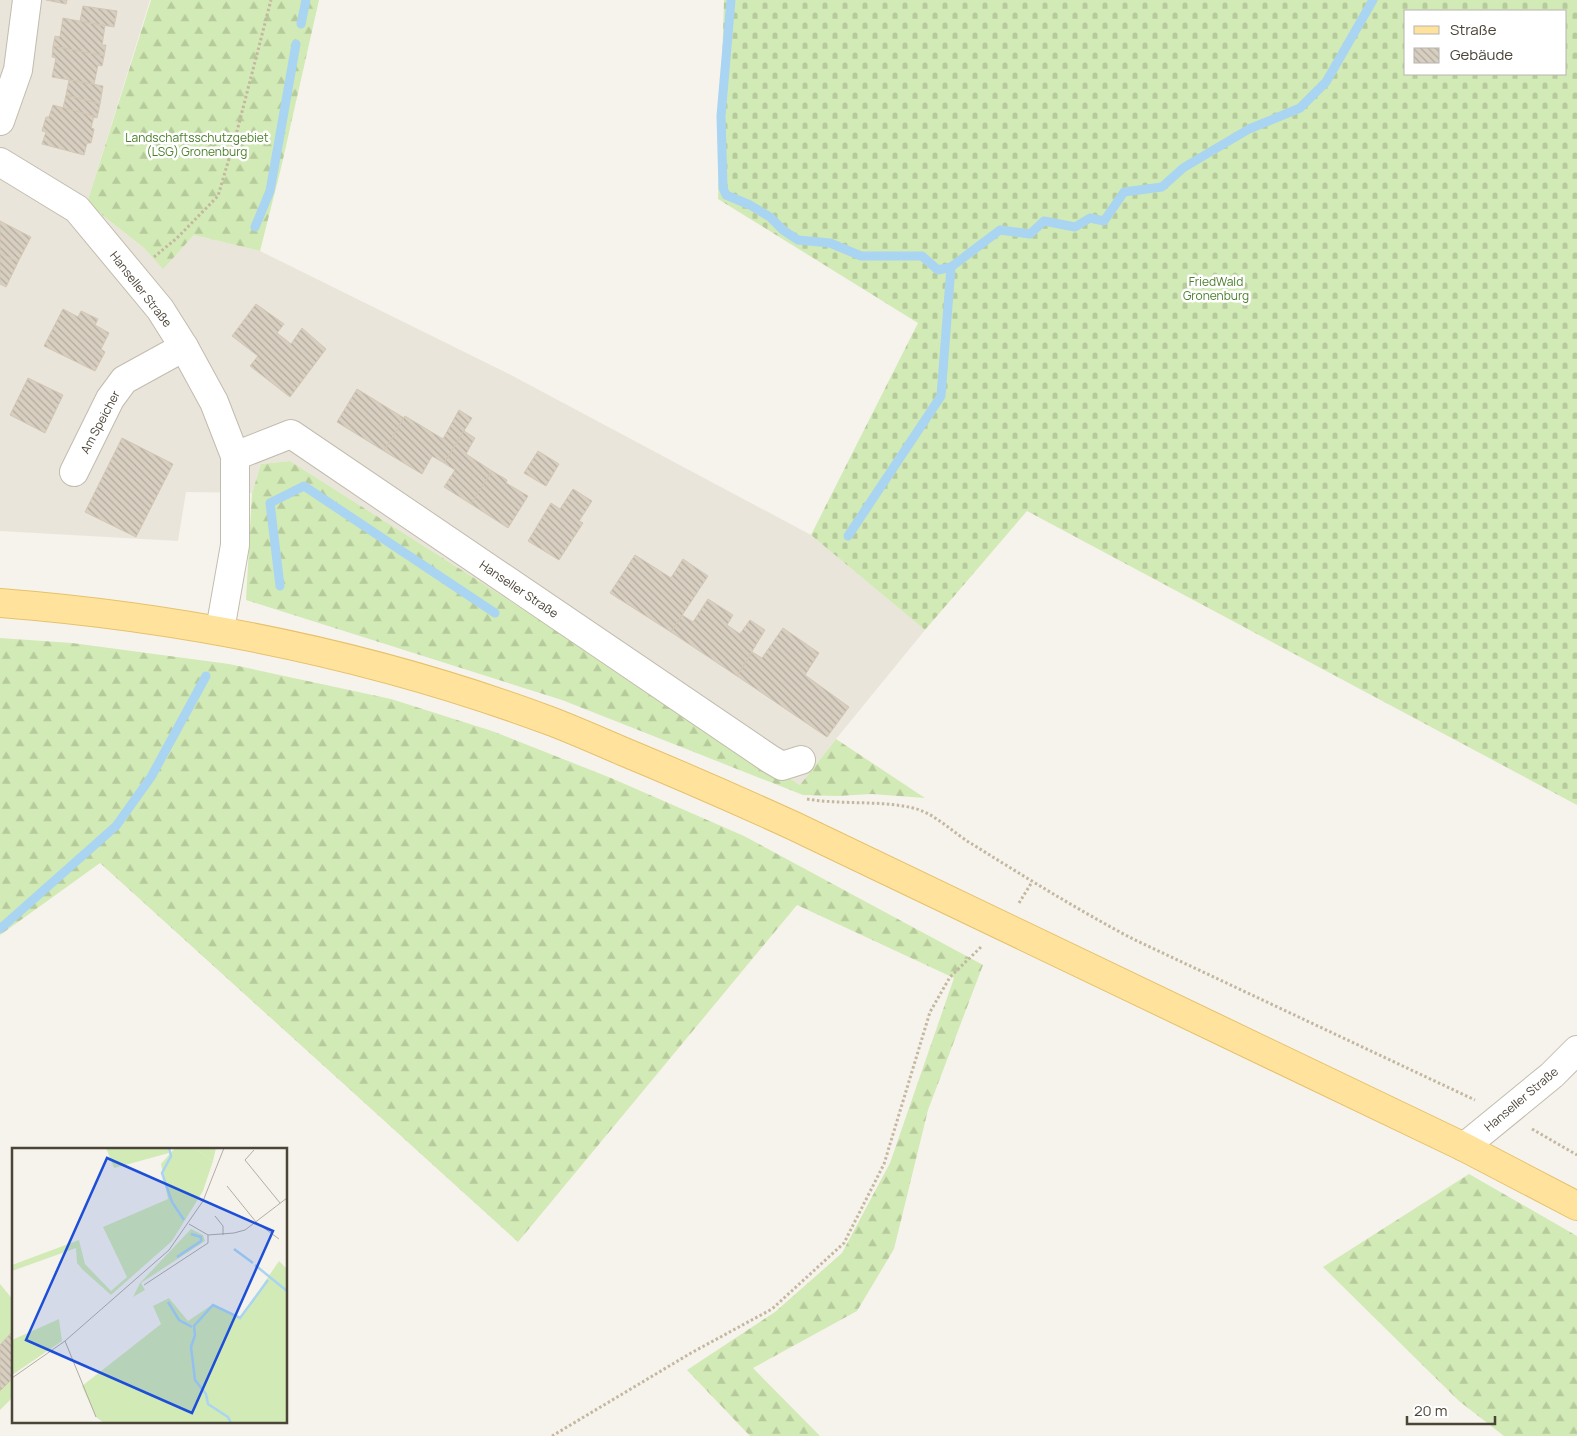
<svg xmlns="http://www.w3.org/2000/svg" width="1577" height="1436" font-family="Manrope,sans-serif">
  <defs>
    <pattern id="forest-firs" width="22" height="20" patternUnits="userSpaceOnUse" patternTransform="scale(1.25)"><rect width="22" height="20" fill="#d2eab5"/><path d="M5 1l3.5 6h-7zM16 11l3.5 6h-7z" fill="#b6ca9c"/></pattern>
    <pattern id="cemetery-stones" width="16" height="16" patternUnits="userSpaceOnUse" patternTransform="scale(1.25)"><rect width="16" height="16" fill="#d2eab5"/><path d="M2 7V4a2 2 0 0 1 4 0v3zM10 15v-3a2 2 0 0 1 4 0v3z" fill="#b6ca9c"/></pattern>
    <pattern id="building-back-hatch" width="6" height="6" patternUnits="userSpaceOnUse" patternTransform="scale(1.25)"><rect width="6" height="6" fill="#d8cfc1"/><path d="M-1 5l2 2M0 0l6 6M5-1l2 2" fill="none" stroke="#b1aa9e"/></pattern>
  </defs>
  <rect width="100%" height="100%" fill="#f6f3ec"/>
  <path fill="#eae5da" d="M0,0h150l-63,203 57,45 19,20 31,-33 66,16 251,124 300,160 114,95 -89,109 -36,46 -510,-324 -29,3 -9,29 -66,-1 -8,49 -178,-10z"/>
  <g fill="url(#forest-firs)">
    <path d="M151,0h168l-38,168 -21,83 -66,-16 -31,34 -19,-21 -57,-45z"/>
    <path d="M290,461l510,324 36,-46 89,59 -53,-4 -35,2 -34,-1 -241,-95 -316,-100 6,-107 9,-29z"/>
    <path d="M0,638l72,5 157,21 162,35 101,32 119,47 133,58 239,129 -55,145 -34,139 -37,62 -104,57 67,68h-70l-63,-66 88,-58 67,-59 48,-90 64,-185 -157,-73 -279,337 -418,-379 -100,72z"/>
    <path d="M1469,1174l108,62v200h-73l-45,-35 -136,-134z"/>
  </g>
  <path fill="url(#cemetery-stones)" fill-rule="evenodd" d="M724,0h853v805l-550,-294 -102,119 -114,-95 107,-212 -200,-124zM1406,11h160v63h-160z"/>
  <path fill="#d2eab5" d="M0,1284l14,17v95l-14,14z"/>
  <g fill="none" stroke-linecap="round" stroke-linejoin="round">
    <g stroke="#a9d4f2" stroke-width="9">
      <path d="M731,0l-10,116 2,72 3,7 24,10 20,12 13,13 15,10 32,3 31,13h61l16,14 13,-3 49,-37 30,4 14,-13 31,6 15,-9 14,3 20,-29 38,-5 21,-19 66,-39 51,-21 26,-26 47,-82"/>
      <path d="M301,24l5,-24"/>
      <path d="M255,227l15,-36 26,-147"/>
      <path d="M848,536l93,-140 10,-129"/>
      <path d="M280,586l-10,-83 34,-17 191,127"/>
      <path d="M0,929l116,-103 35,-49 55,-101"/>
    </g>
  </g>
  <g fill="url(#building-back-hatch)" stroke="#d3c7b4">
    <path d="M46,0h21l-1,4z"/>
    <path d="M83,6l34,5 -3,16 -34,-6z"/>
    <path d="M63,18l42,8 -3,19h4l-2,11 -51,-10 2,-10 5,1z"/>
    <path d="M53,46l51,10 -2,10 -4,-1 -4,19 -42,-7 4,-19 -4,-1z"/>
    <path d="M69,80l34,6 -3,18 -34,-9z"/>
    <path d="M66,95l34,9 -3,14 -34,-10z"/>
    <path d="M53,105l41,11 -3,12 3,1 -3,14h-4l-3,12 -42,-11 4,-12 -4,-1 4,-14h3z"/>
    <path d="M0,221l31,16 -13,25 -18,-9z"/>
    <path d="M0,253l18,9 -12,25 -6,-3z"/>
    <path d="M256,304l28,20 -7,9 14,11 11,-16 24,21 -36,48 -40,-31 8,-10 -26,-20z"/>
    <path d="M63,309l15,8 3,-6 17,8 -3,6 14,8 -8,16 4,3 -10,19 -51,-25z"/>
    <path d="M28,378l35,17 -18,38 -35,-18z"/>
    <path d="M357,389l47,29 -20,33 -47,-29z"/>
    <path d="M459,410l13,8 -28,45 -12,-7 -10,18 -38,-23 21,-35 38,23z"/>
    <path d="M464,431l11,7 -9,16 26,17 -21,33 -27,-17 11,-17 -11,-7z"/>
    <path d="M122,438l51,26 -37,73 -51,-25z"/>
    <path d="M538,451l21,13 -13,22 -22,-13z"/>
    <path d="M492,471l15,9 -1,3 22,13 -20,32 -37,-24z"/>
    <path d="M573,489l19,12 -13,20 4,2 -24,37 -31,-19 23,-38 9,6z"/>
    <path d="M635,555l36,23 12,-19 25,17 -37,56 -61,-39z"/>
    <path d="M708,599l25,16 -6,10 13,9 10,-14 15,10 -28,46 -66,-44 11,-17 11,7z"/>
    <path d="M783,628l36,25 -14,22 44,32 -22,30 -90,-61 15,-24 10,6z"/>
    <path d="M12,1332l2,2v43l-14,14v-46z"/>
  </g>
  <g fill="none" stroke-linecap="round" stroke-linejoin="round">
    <defs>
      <g id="minor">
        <path d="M0,121l18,-51 9,-70"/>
        <path d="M0,162l77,47 83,100 24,38 30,55 21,54v89l-15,85"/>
        <path d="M235,456l56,-22 479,325 12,7 19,-6"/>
        <path d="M74,472l36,-73 14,-19 60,-33"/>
        <path d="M1464,1147l88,-72 25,-25"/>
      </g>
      <path id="major" d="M0,603c190,15 374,52 553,119 23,9 46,19 69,29 58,24 115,49 172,75l670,321 113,59"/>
    </defs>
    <use href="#minor" stroke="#c2bbae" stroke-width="30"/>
    <use href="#major" stroke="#e6c16a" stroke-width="30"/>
    <g stroke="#c4b79f" stroke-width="3" stroke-dasharray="2.5 2.5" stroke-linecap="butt">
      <path d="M154,257l23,-19 41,-42 18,-61 35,-135"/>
      <path d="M807,799c35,6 72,1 106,9 22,5 40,25 59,36 53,33 106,66 161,95l342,161"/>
      <path d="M1019,903l13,-21"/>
      <path d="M1532,1129l45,26"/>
      <path d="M552,1436l139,-83 81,-44 72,-66 40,-79 46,-152 20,-35 31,-30"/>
    </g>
    <use href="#minor" stroke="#fff" stroke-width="28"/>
    <use href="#major" stroke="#ffe39c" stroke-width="28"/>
  </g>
  <g text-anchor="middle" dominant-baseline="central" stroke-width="5" stroke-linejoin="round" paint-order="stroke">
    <g font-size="12" fill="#4a7f2a" stroke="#fff">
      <text x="197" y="137">Landschaftsschutzgebiet<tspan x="197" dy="14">(LSG) Gronenburg</tspan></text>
      <text x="1216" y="281">FriedWald<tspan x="1216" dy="14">Gronenburg</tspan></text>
    </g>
    <g font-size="12" fill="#4b4439" stroke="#fff">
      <text transform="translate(141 289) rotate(52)">Hanseller Straße</text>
      <text transform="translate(100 422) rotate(-62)">Am Speicher</text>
      <text transform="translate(519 589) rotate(34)">Hanseller Straße</text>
      <text transform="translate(1521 1099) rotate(-40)">Hanseller Straße</text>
    </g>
  </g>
  <g transform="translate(12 1148)">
    <rect width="275" height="275" fill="#f6f3ec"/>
    <path d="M182,0h22l-3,13z" fill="#d2eab5"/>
    <path d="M163,0h19l19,13 -10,30 -31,50 -61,54 -28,-25 -6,-7 -1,-15 -64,23v-6l67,-25 6,24 26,27 16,-14 -24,-50 65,-28 -7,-35zM179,81l12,6 2,6 -64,42 4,7 -12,7 7,-14zM47,171l3,22 -50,34v-35z" fill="#d2eab5"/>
    <path d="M267,113l8,8v154h-183l-8,-6 -14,-31 79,-62 -8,-18 16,-8 19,23 25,-17 28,13z" fill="#d2eab5"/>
    <path d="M94,0h62l1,5 -55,15z" fill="#d2eab5"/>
    <path fill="none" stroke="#a9d4f2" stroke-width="2.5" d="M157,0l2,8 -9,17 10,29 12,18M222,101l19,14M165,109l24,-16v-4l-10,-3M243,117l32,26M156,154l11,18 13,7M219,275l-3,-6 -20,-13 -2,-10 -11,-14 -4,-33 4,-12 -1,-9 19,-21 27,13 28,-38"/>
    <path fill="none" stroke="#b2ada4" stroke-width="1" d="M242,2l-9,10 35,43M215,38l29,36 23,17M203,68l8,10v9M177,76l19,11 26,-2 11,-3 42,-32M132,137l64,-42v-8M53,193l31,76M0,230l53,-37 104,-91 34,-49 21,-53"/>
    <path fill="#1d4ed8" fill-opacity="0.15" stroke="#1d4ed8" stroke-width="2.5" d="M95,10l166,73 -81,182 -166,-73z"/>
    <rect width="275" height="275" fill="none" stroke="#4b4439" stroke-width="2.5"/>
  </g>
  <rect x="1404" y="10" width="162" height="65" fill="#ffffff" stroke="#b7b4b0"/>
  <rect x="1414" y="26" width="25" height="8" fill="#ffe39c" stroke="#b7b4b0"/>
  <text x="1450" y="35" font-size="15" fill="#4b4439">Straße</text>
  <rect x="1414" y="48" width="25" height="15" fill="url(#building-back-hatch)" stroke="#b7b4b0"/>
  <text x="1450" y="60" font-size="15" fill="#4b4439">Gebäude</text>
  <path d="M1407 1416v8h88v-8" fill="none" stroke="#4b4439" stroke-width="2.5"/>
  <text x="1414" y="1416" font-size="15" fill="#4b4439" stroke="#ffffff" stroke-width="4" paint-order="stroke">20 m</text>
</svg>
